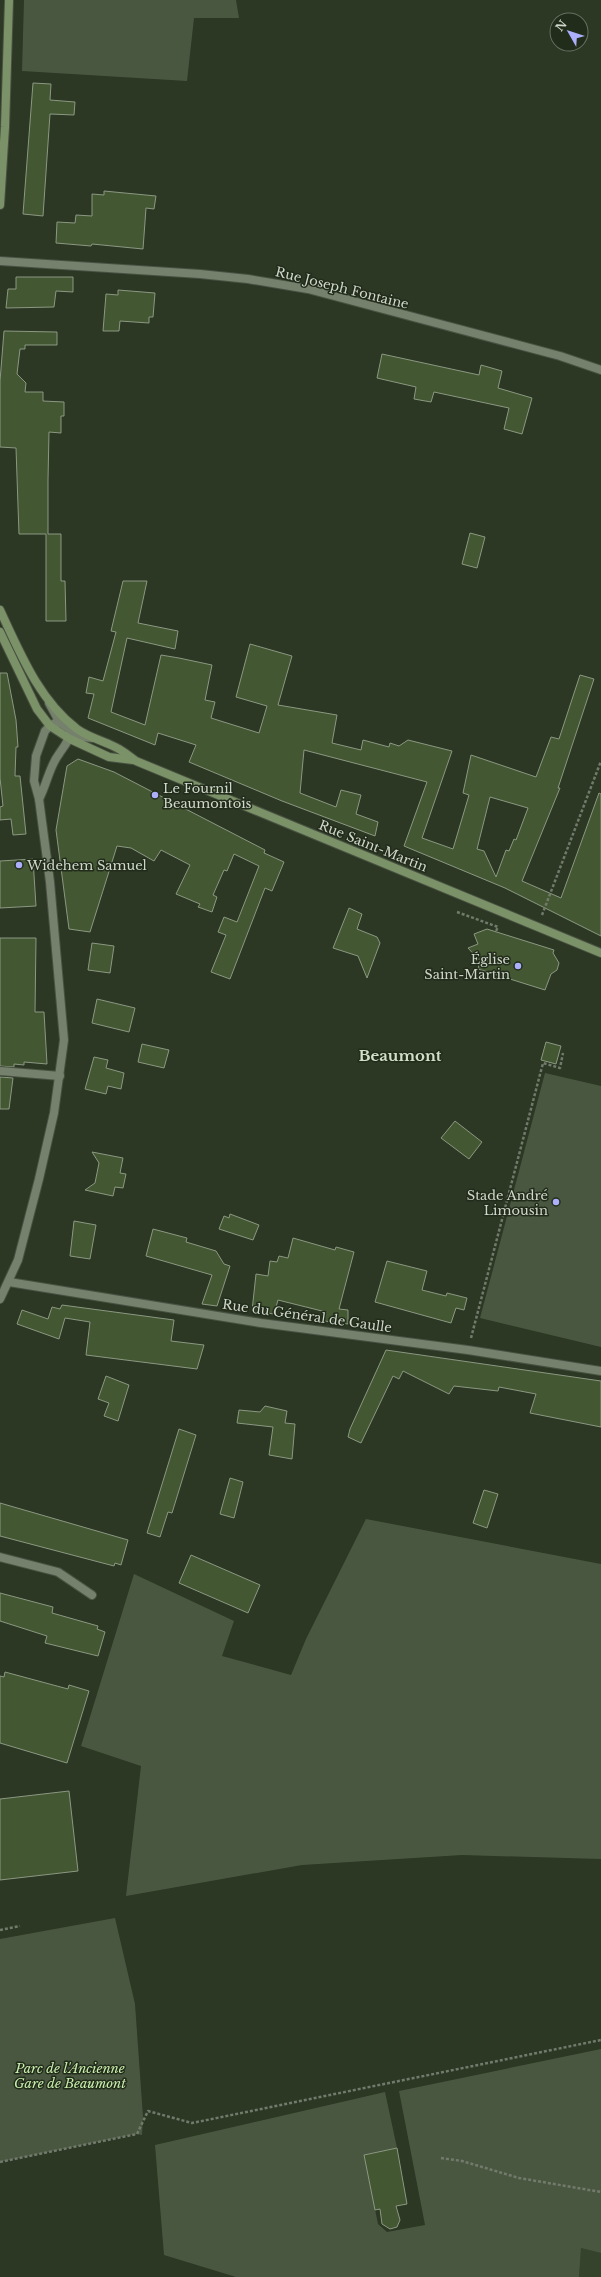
<svg xmlns="http://www.w3.org/2000/svg" width="601" height="2277" font-family="'Libre Baskerville',serif">
  <rect width="100%" height="100%" fill="#2c3724"/>
  <path fill="#36432c" d="M581,2248l20,5v24h-22z"/>
  <g fill="#4a5740">
    <path d="M24,0h212l3,18h-45l-7,63 -165,-10z"/>
    <path d="M545,1073l56,13v261l-121,-29z"/>
    <path d="M366,1519l235,45v295l-139,-4 -160,10 -176,31 15,-130 -60,-20 53,-172 100,47 -12,35 69,19 15,-36z"/>
    <path d="M115,1918l20,86 8,113 -1,18 -6,-1 -136,28v-223z"/>
    <path d="M601,2049v204l-20,-5 -2,29h-343l-72,-22 -9,-110 230,-53 12,56 -33,7 14,69 9,8 38,-7 -26,-134z"/>
  </g>
  <g fill="#435832" stroke="#8b9882" fill-rule="evenodd">
    <path d="M33,83l18,1 -1,16 25,2 -1,13 -24,-1 -7,102 -20,-2z"/>
    <path d="M104,191l52,5 -2,13 -8,-1 -3,41 -51,-5 -1,2 -35,-3 1,-21 18,1 1,-8 16,1v-22l12,1z"/>
    <path d="M16,277h57v15l-17,-1 -2,16 -48,1 2,-19h8z"/>
    <path d="M118,290l37,3 -2,24h-4v6l-29,-2 -1,10h-16l3,-37 12,1z"/>
    <path d="M4,331l53,1v13h-32v4h-5l-3,25 9,9 -1,9h18v9l21,1v14h-3v17l-12,-1 -1,48v54h13v47h4l1,40h-20v-87h-27l-3,-86 -16,-1v-66z"/>
    <path d="M382,354l97,21 2,-10 21,6 -4,17 34,10 -10,36 -18,-5 5,-21 -75,-16 -3,10 -17,-3 2,-12 -39,-9z"/>
    <path d="M470,533l15,4 -8,31 -15,-4z"/>
    <path d="M123,581h24l-9,42 40,8 -3,18 -48,-11 -16,74 34,13 16,-70 18,3 33,7 -7,35 10,2 -4,16 48,15 8,-27 -31,-9 14,-53 42,12 -14,49 59,10 -5,28 29,7 2,-10 26,7 1,-4 9,3 9,-6 44,11 -30,87 31,11 16,-54 -6,-2 8,-38 65,22 15,-40 8,2 21,-64 14,4 -36,109h2l-38,93 39,17 38,-105 2,1v142l-96,-48 -101,-42 23,-64 -123,-32 -4,43 36,14 5,-17 20,5 -5,19 22,8 -3,14 -93,-35 -93,-39 7,-17 -38,-12 -3,12 -67,-27 6,-24 -8,-1 3,-16 14,4 13,-49 -5,-1zM490,797l38,11 -12,32 -2,-1 -5,12 -3,-1 -10,27 -12,-26 -7,-2z"/>
    <path d="M0,673h7l9,47 2,27h-2l-1,29h5l6,58 -13,1 -2,-16 -11,1v-13l3,-1 -3,-28z"/>
    <path d="M78,759l36,13 151,78 -1,3 20,9 -12,29 -7,-3 -35,91 -19,-7 15,-37 -8,-3 6,-15 13,5 22,-56 -25,-12 -7,17 -3,-1 -11,25 4,2 -5,15 -14,-5 2,-3 -24,-10 14,-29 -29,-15 -7,11 -23,-13 -14,-2 -27,86 -21,-3 -13,-99 11,-64z"/>
    <path d="M33,859l3,47 -36,2v-47z"/>
    <path d="M349,908l13,6 -5,15 20,8 3,6 -13,35 -9,-22 -25,-8z"/>
    <path d="M487,929l67,21 -1,3 6,10 -2,7 -6,4 -6,16 -67,-21 2,-8 -12,-13 10,-4 -4,-10z"/>
    <path d="M0,938h36l-1,74h9l3,52 -23,-2v3l-10,-1v3l-14,-1z"/>
    <path d="M92,943l22,3 -4,27 -22,-3z"/>
    <path d="M97,999l38,9 -6,24 -37,-9z"/>
    <path d="M546,1042l15,4 -5,18 -15,-4z"/>
    <path d="M142,1044l27,6 -5,18 -26,-6z"/>
    <path d="M94,1057l14,3 -2,8 18,5 -3,16 -13,-3 -2,8 -21,-5z"/>
    <path d="M0,1077l13,1 -4,31h-9z"/>
    <path d="M455,1121l27,21 -13,17 -28,-21z"/>
    <path d="M92,1152l31,6 -3,15 6,1 -3,14 -8,-1 -2,9 -28,-6 10,-7 4,-20z"/>
    <path d="M230,1214l29,11 -6,15 -34,-11 5,-13 5,2z"/>
    <path d="M74,1221l22,4 -6,34 -20,-3z"/>
    <path d="M153,1229l34,9 -1,4 30,9 8,13 6,2 -13,40 -15,-2 10,-29 -66,-19z"/>
    <path d="M293,1238l42,12 1,-3 18,5 -15,57 9,1v14l-24,-3 2,-9 -48,-12 -4,14 -22,-3 4,-37 12,2 2,-15 7,1 2,-6 9,2z"/>
    <path d="M387,1261l40,10 -5,19 24,6 1,-3 20,5 -3,12 -8,-2 -5,15 -76,-21z"/>
    <path d="M62,1305l112,15 -3,21 33,4 -7,24 -111,-14 4,-33 -25,-4 -6,21 -42,-15 5,-14 26,9 4,-12 8,2z"/>
    <path d="M386,1350l215,31v46l-71,-14 6,-19 -37,-7 -1,4 -44,-5 -5,8 -46,-23 -4,8 -6,-3 -32,67 -13,-6 2,-8z"/>
    <path d="M106,1376l23,9 -11,36 -14,-5 5,-13 -11,-4z"/>
    <path d="M265,1406l22,5 -2,12 10,1 -3,35 -23,-4 4,-28 -36,-4 2,-13 21,2z"/>
    <path d="M179,1429l17,6 -24,78 -4,-1 -8,25 -13,-4z"/>
    <path d="M230,1478l13,4 -9,36 -14,-4z"/>
    <path d="M484,1490l14,4 -11,34 -14,-5z"/>
    <path d="M0,1503l128,37 -7,25 -6,-2 -1,3 -114,-30z"/>
    <path d="M191,1555l69,30 -12,28 -69,-30z"/>
    <path d="M0,1593l53,14 -1,6 46,13 -1,3 8,3 -7,24 -53,-13 2,-7 -47,-15z"/>
    <path d="M5,1672l63,17 1,-4 20,6 -22,72 -67,-20v-67l4,1z"/>
    <path d="M69,1791l9,80 -78,9v-81z"/>
    <path d="M397,2148l10,56 -11,2 4,14 -3,7 -7,2 -8,-5 -2,-15 -5,1 -11,-55z"/>
  </g>
  <g fill="none" stroke-linecap="round" stroke-linejoin="round">
    <defs>
      <g id="minor">
        <path d="M0,261l200,13 48,5 60,10 252,67 41,14"/>
        <path d="M0,1071l60,5"/>
        <path d="M9,1282l252,41 207,27 133,21"/>
        <path d="M0,1557l58,15 34,23"/>
      </g>
      <g id="tertiary">
        <path d="M49,703l11,20"/>
        <path d="M39,799c8,-15 10,-32 20,-45 5,-8 10,-12 11,-22"/>
        <path d="M0,1299l18,-39 21,-81 15,-66 10,-73 -14,-158 -11,-83 -5,-18 2,-25 9,-25 5,-5 5,-3h5l21,14 12,1"/>
      </g>
      <g id="secondary">
        <path d="M0,205l5,-78 4,-127"/>
        <path d="M0,610c20,43 39,90 77,119 11,8 24,11 36,17 8,3 16,10 23,15l465,192"/>
        <path d="M0,632l37,77 13,17 20,13 39,18 24,3"/>
      </g>
    </defs>
    <use href="#minor" stroke="#495242" stroke-width="10"/>
    <use href="#tertiary" stroke="#495242" stroke-width="10"/>
    <use href="#secondary" stroke="#495242" stroke-width="10"/>
    <g stroke="#727b6b" stroke-width="2.5" stroke-dasharray="3 2" stroke-linecap="butt">
      <path d="M457,912l41,15 -2,4"/>
      <path d="M542,915l59,-154"/>
      <path d="M471,1338l72,-275 17,5 3,-15"/>
      <path d="M0,1930l20,-4"/>
      <path d="M441,2158l21,3 57,17 82,14"/>
      <path d="M0,2162l137,-28 11,-23 44,12 409,-83"/>
    </g>
    <use href="#minor" stroke="#75816c" stroke-width="8"/>
    <use href="#tertiary" stroke="#75816c" stroke-width="8"/>
    <use href="#secondary" stroke="#7b9268" stroke-width="8"/>
  </g>
  <g fill="#acaffb" stroke="#222c1b" stroke-width="1.5">
    <circle cx="155" cy="795" r="4"/>
    <circle cx="19" cy="865" r="4"/>
    <circle cx="518" cy="966" r="4"/>
    <circle cx="556" cy="1202" r="4"/>
  </g>
  <g text-anchor="middle" dominant-baseline="central" stroke-width="3" stroke-linejoin="round" paint-order="stroke">
    <g font-size="13" fill="#d0d7cb" stroke="#222c1b">
      <text transform="translate(342 288) rotate(14)">Rue Joseph Fontaine</text>
      <text transform="translate(373 846) rotate(22)">Rue Saint-Martin</text>
      <text transform="translate(307 1316) rotate(8)">Rue du Général de Gaulle</text>
    </g>
    <g font-size="13" fill="#d0d7cb" stroke="#222c1b" text-anchor="start">
      <text x="163" y="788">Le Fournil<tspan x="163" dy="15">Beaumontois</tspan></text>
      <text x="27" y="865">Widehem Samuel</text>
      <text x="510" y="959" text-anchor="end">Église<tspan x="510" dy="15">Saint-Martin</tspan></text>
      <text x="548" y="1195" text-anchor="end">Stade André<tspan x="548" dy="15">Limousin</tspan></text>
    </g>
    <g font-size="13" font-style="italic" fill="#caefae" stroke="#222c1b">
      <text x="70" y="2068">Parc de l'Ancienne<tspan x="70" dy="15">Gare de Beaumont</tspan></text>
    </g>
    <g font-size="15" font-weight="bold" fill="#d2dfc8" stroke="#222c1b">
      <text x="400" y="1055">Beaumont</text>
    </g>
  </g>
  <g transform="translate(569 32) rotate(309)"><circle r="19" fill="#222c1b" stroke="#687061"/>
  <path d="M0-3L7 15L0 10L-7 15Z" fill="#acaffb"/>
  <text y="-6" font-size="11" font-weight="bold" text-anchor="middle" fill="#d0d7cb">N</text>
  </g>
</svg>
